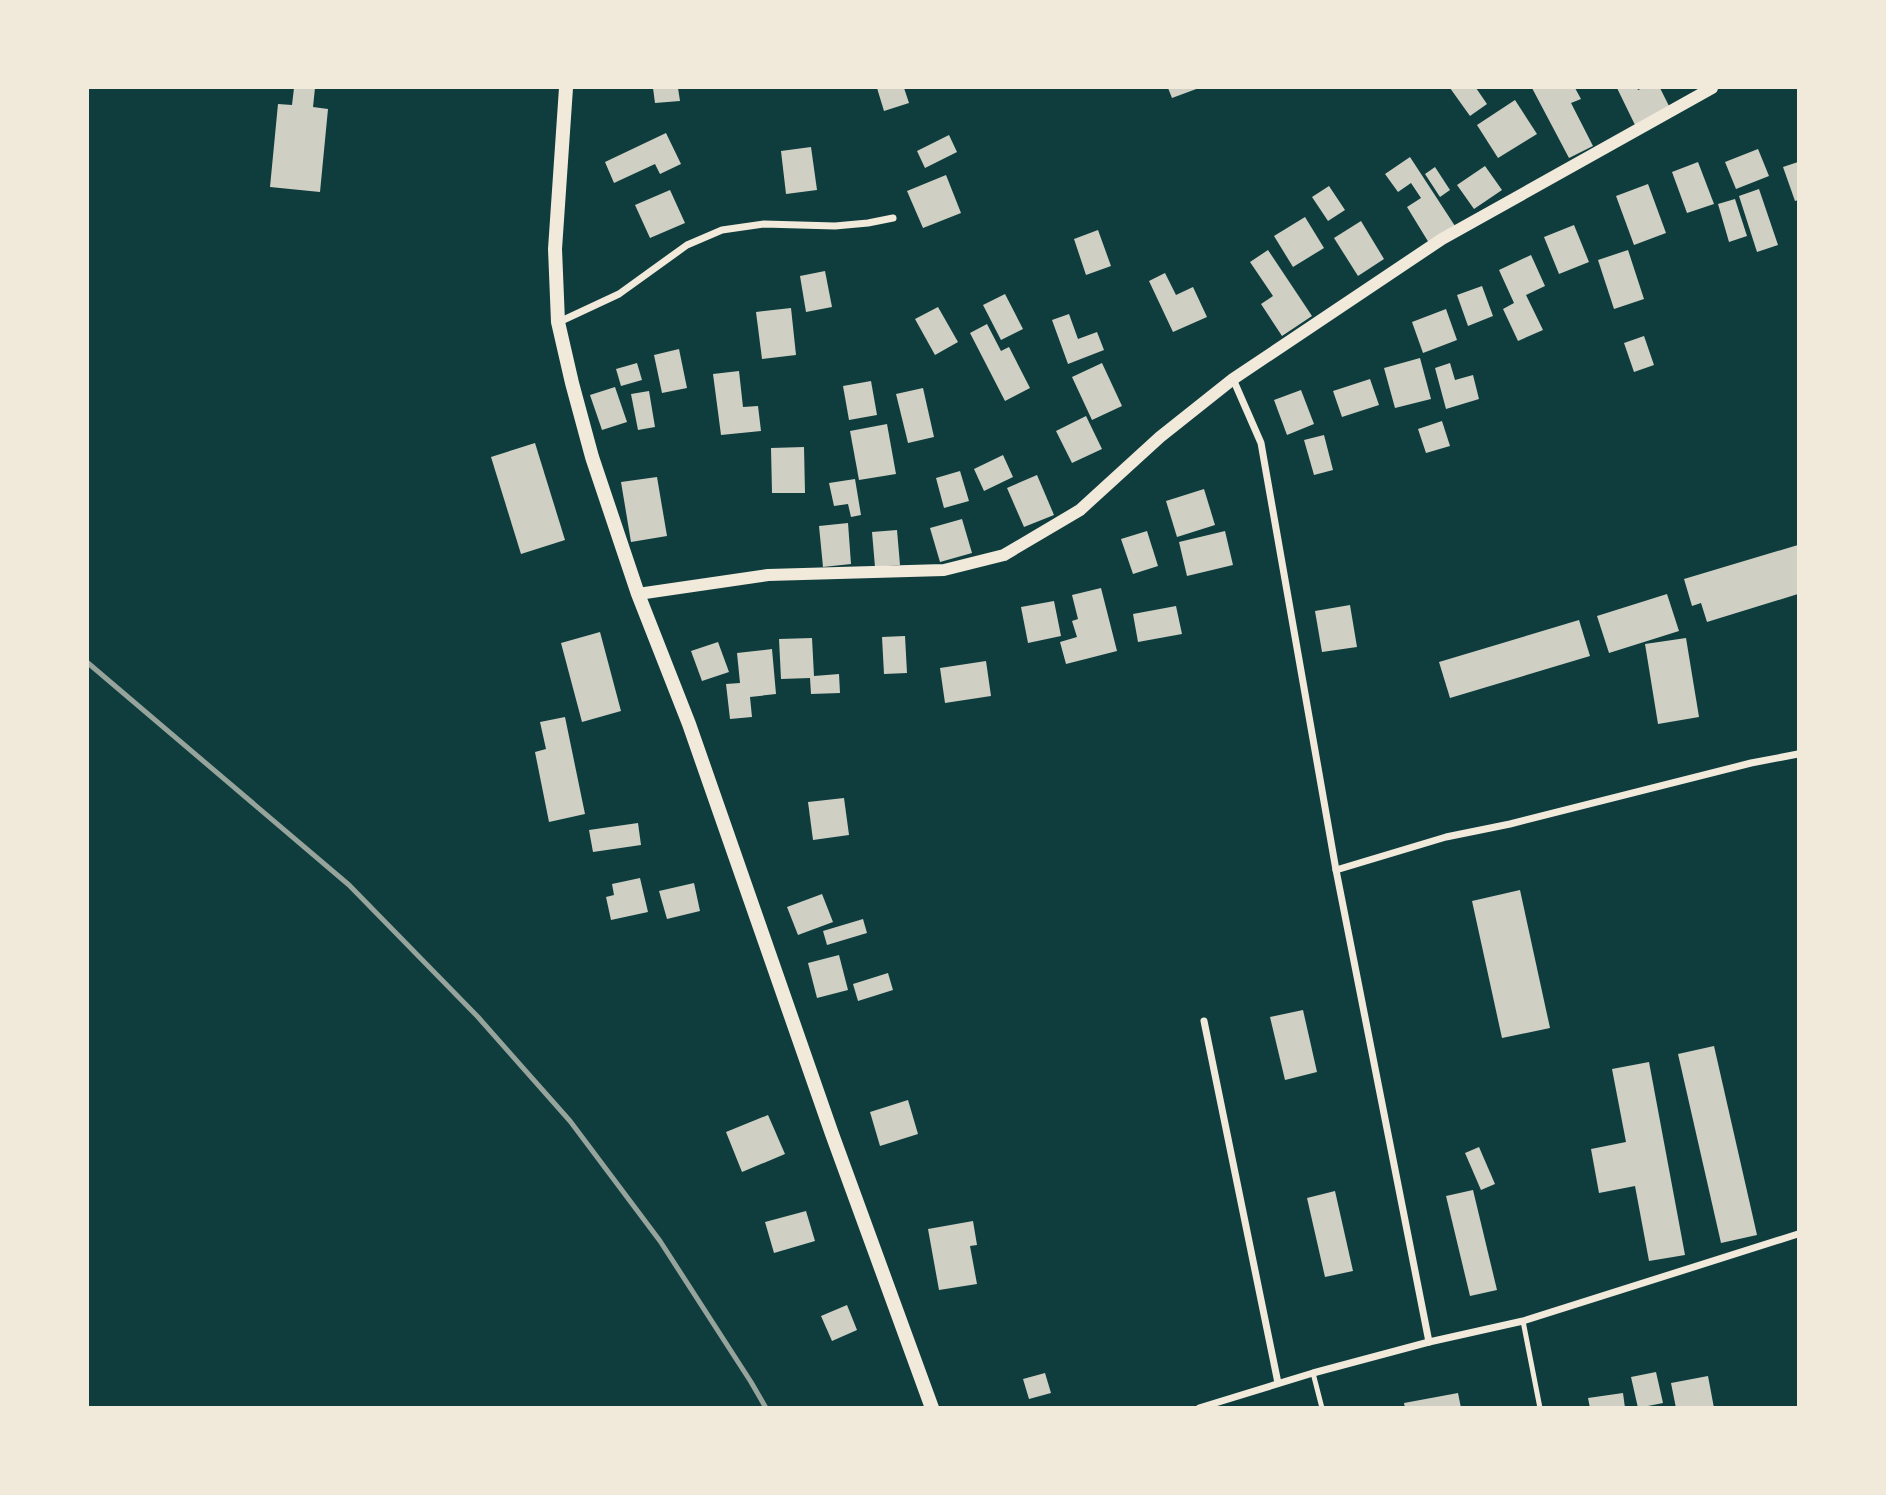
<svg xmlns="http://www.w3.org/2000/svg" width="1886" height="1495" font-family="'Roboto Condensed',sans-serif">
  <rect width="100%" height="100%" fill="#0f3d3e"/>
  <g fill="#cfcfc3">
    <path d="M294,88h21l-2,19 15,2 -8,83 -50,-5 8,-83 14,1z"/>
    <path d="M653,88h25l2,13 -25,2z"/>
    <path d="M877,88h27l5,15 -25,8z"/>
    <path d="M1168,88h31l-27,10z"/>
    <path d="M1450,88h26l11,16 -17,12z"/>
    <path d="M1532,88h43l6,11 -10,4 22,43 -24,12z"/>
    <path d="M1617,88h20l1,2 5,-2h17l10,20 -35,17z"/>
    <path d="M1515,100l22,34 -39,24 -21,-33z"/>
    <path d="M666,133l15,31 -21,10 -5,-10 -41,19 -9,-21z"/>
    <path d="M949,135l8,17 -32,16 -8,-17z"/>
    <path d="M811,147l6,43 -31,4 -5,-43z"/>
    <path d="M1758,149l11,27 -33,13 -11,-27z"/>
    <path d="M1410,157l45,69 -26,17 -22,-36 14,-9 -10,-15 -13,9 -13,-18z"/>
    <path d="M1698,162l16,42 -27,9 -15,-41z"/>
    <path d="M1798,162v38l-3,1 -12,-34z"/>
    <path d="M1485,166l17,24 -28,19 -17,-24z"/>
    <path d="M1435,167l15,23 -10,7 -15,-23z"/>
    <path d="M946,175l15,38 -38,15 -16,-37z"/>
    <path d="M1648,184l18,49 -32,12 -18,-49z"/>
    <path d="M1329,186l16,24 -17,11 -16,-24z"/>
    <path d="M1759,189l19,56 -21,7 -18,-56z"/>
    <path d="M670,190l15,33 -35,15 -15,-33z"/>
    <path d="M1735,199l12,37 -18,6 -11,-38z"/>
    <path d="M1305,217l19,31 -31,19 -19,-31z"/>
    <path d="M1361,221l23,38 -26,17 -24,-38z"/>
    <path d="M1574,225l15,37 -30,12 -15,-37z"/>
    <path d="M1098,230l13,36 -25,9 -12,-36z"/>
    <path d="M1268,250l44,66 -30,20 -21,-32 12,-8 -23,-34z"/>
    <path d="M1628,250l16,49 -30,10 -16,-49z"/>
    <path d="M1531,255l14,31 -19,9 17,35 -25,11 -15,-32 11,-6 -15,-33z"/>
    <path d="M825,271l7,36 -26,5 -6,-36z"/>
    <path d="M1165,273l11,22 17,-8 14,30 -34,15 -24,-51z"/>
    <path d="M1482,286l11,30 -25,10 -11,-31z"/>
    <path d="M1005,294l18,35 -22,11 -18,-35z"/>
    <path d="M938,307l20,35 -23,13 -20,-36z"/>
    <path d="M791,308l5,47 -34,4 -6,-47z"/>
    <path d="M1446,309l11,31 -34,13 -11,-31z"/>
    <path d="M1069,314l9,25 19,-7 7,18 -36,14 -16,-44z"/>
    <path d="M987,324l14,27 8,-4 21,41 -25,13 -35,-68z"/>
    <path d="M1644,336l10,29 -20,7 -10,-29z"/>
    <path d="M679,349l8,39 -25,5 -8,-38z"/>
    <path d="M1420,358l11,41 -36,9 -11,-40z"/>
    <path d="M637,363l5,17 -21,6 -5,-17z"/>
    <path d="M1102,363l20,43 -30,14 -20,-43z"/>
    <path d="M1450,363l5,17 18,-5 6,24 -33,10 -11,-41z"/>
    <path d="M739,371l4,36 15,-1 3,25 -40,4 -8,-61z"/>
    <path d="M1370,379l9,26 -37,12 -9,-26z"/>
    <path d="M871,381l6,34 -28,5 -6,-34z"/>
    <path d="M615,387l12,35 -25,8 -12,-35z"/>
    <path d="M923,388l11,49 -26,6 -12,-49z"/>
    <path d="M1301,390l13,34 -27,11 -13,-35z"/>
    <path d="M649,391l6,36 -17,3 -7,-36z"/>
    <path d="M1086,416l16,33 -30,14 -16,-32z"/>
    <path d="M1442,421l8,25 -24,7 -8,-24z"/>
    <path d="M887,424l9,50 -37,6 -9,-49z"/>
    <path d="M1324,435l9,35 -19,5 -10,-35z"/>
    <path d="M535,443l30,97 -44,14 -30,-97z"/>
    <path d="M804,447l1,46h-33l-1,-45z"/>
    <path d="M1003,455l10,22 -29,14 -10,-22z"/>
    <path d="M960,471l9,30 -25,7 -8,-30z"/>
    <path d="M1037,475l17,40 -30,12 -17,-39z"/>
    <path d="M657,477l10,59 -36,6 -10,-60z"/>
    <path d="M855,479l6,36 -10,2 -3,-13 -14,2 -5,-23z"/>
    <path d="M1204,489l11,36 -38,12 -11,-36z"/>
    <path d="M962,519l10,34 -32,9 -10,-34z"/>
    <path d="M848,523l3,41 -28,3 -4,-41z"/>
    <path d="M897,530l3,35 -25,2 -3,-35z"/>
    <path d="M1147,531l11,35 -25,8 -12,-35z"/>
    <path d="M1225,531l8,34 -46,11 -8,-34z"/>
    <path d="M1798,545v49l-91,28 -6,-19 -9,3 -8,-27z"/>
    <path d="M1101,588l16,63 -51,13 -6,-22 17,-5 -5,-16 6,-2 -6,-24z"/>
    <path d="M1667,594l12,37 -70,22 -12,-37z"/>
    <path d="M1054,601l7,35 -33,7 -7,-36z"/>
    <path d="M1350,605l7,42 -35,5 -7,-41z"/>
    <path d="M1176,606l6,28 -44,8 -5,-28z"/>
    <path d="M1579,620l11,36 -140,42 -11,-36z"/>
    <path d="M600,632l21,79 -39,11 -21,-79z"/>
    <path d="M905,636l2,37 -23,1 -2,-37z"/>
    <path d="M812,638l2,38 25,-2 1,19 -29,1 -1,-16 -29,1 -2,-40z"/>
    <path d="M1686,638l13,79 -41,7 -13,-80z"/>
    <path d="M718,642l11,30 -27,9 -11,-30z"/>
    <path d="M772,649l4,45 -26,3 2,20 -22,2 -4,-35 14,-1 -3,-30z"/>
    <path d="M986,661l5,35 -46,7 -5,-35z"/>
    <path d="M565,717l20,97 -36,8 -14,-70 11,-3 -6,-27z"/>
    <path d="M844,798l5,37 -36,5 -5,-38z"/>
    <path d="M638,823l3,22 -48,7 -4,-22z"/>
    <path d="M640,878l8,34 -37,8 -5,-23 8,-2 -2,-11z"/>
    <path d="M694,883l6,28 -33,8 -8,-28z"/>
    <path d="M1520,890l30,138 -48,10 -30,-137z"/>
    <path d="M822,894l11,28 -35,13 -11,-28z"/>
    <path d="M863,919l4,14 -40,12 -4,-14z"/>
    <path d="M839,955l9,35 -31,8 -9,-35z"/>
    <path d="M888,973l5,17 -35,11 -5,-17z"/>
    <path d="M1303,1010l14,62 -32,8 -15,-63z"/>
    <path d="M1714,1046l43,189 -36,8 -43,-189z"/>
    <path d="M1649,1062l36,193 -36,6 -14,-75 -36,7 -8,-44 35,-7 -14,-73z"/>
    <path d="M908,1100l10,34 -38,12 -10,-34z"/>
    <path d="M768,1115l17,39 -43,18 -16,-40z"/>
    <path d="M1479,1147l16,37 -14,6 -16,-37z"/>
    <path d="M1473,1190l24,100 -27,6 -24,-100z"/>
    <path d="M1335,1191l18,80 -28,6 -18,-79z"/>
    <path d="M806,1211l9,30 -41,12 -9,-31z"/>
    <path d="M973,1221l4,24 -7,1 7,38 -38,6 -11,-61z"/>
    <path d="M847,1305l10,25 -25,11 -11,-25z"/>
    <path d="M1656,1372l7,31 -25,5 -7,-31z"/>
    <path d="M1045,1373l6,20 -22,6 -6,-20z"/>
    <path d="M1708,1376l6,32h-38l-5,-25z"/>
    <path d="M1458,1393l3,15h-56l-1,-5z"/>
    <path d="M1623,1393l2,15h-35l-2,-10z"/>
  </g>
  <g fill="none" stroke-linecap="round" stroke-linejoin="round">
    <g stroke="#f1e9da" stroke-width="5">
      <path d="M1523,1321l17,87"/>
      <path d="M1313,1373l9,35"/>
    </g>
    <g stroke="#f1e9da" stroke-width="7">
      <path d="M559,322l60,-28 68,-49 35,-15 42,-6 71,2 33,-3 25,-5"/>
      <path d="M1233,379l28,64 75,427 93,472"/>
      <path d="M1336,870l110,-33 64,-13 241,-61 47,-9"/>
      <path d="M1204,1021l74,362"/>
      <path d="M1199,1408l114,-35 116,-31 94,-21 275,-87"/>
    </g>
    <path stroke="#f1e9da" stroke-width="12" d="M638,594l130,-19 176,-5 60,-15 76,-45 80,-73 73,-58 209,-140 270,-151"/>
    <path stroke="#f1e9da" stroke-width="14" d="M566,88l-11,161 3,73 14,61 20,74 46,137 51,130 143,410 100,274"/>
    <path stroke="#97a49c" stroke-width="5" d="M88,663l261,222 129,132 92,104 90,120 91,141 15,26"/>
  </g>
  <rect width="1886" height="1495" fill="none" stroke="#f1e9da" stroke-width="178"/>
</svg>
